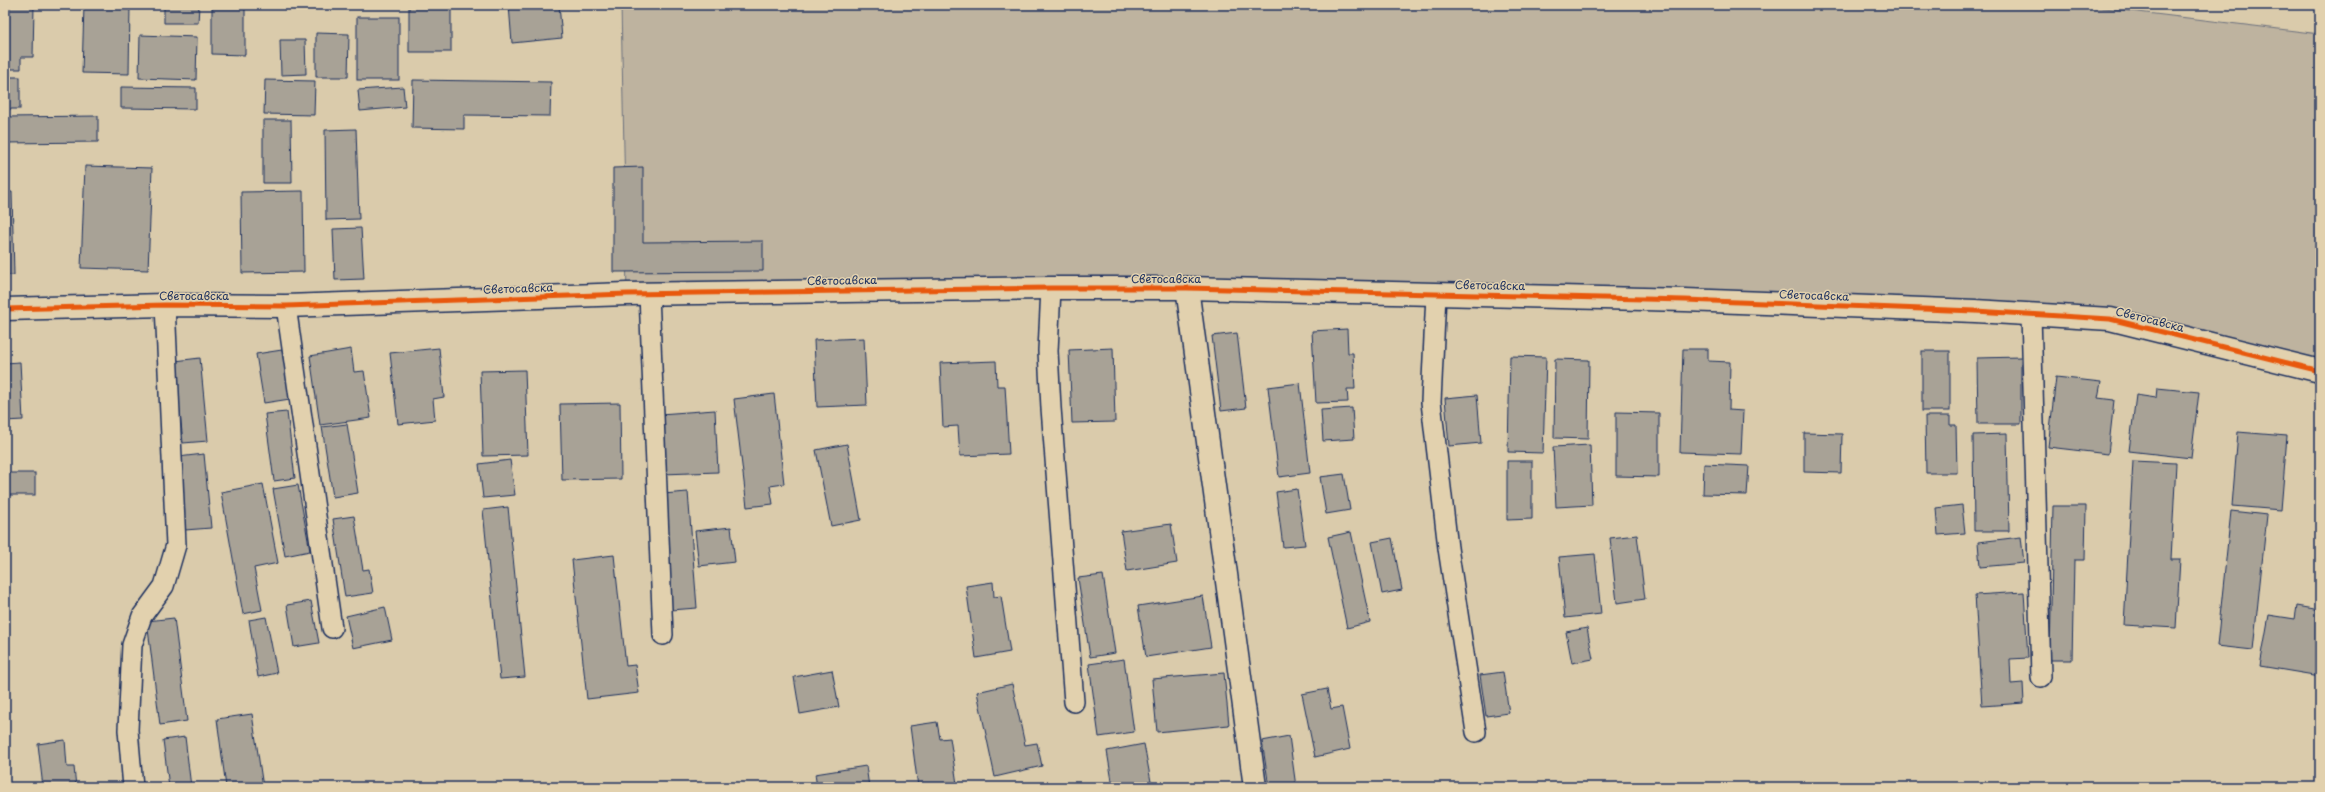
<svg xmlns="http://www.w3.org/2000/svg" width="2325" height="792" font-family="'Playpen Sans',sans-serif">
  <rect width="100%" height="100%" fill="#dacbab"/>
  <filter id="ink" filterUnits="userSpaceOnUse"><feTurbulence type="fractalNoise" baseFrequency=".025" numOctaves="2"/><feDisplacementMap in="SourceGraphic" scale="8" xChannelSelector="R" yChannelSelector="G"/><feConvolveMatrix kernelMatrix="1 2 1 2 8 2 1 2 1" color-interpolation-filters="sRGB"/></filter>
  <g filter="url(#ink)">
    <path fill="#beb39f" stroke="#6c717e" d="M621,5h1459l240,29v337l-210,-52 -135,-8 -1195,-20 -153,3z"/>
    <g fill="#a8a296" stroke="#1b2f5e">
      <path d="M5,5h29l-1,52h-12v12h-16z"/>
      <path d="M84,5h46l-1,69 -47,-1z"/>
      <path d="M164,5h35l-1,18h-34z"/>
      <path d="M212,5h33v50l-33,-1z"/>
      <path d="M323,5h41v1l-41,1z"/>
      <path d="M409,5l42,2v45h-42z"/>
      <path d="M509,5h50l3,33 -50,5z"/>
      <rect x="357" y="17" width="42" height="63"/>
      <path d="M316,33l33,1 -1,43h-32z"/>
      <path d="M140,35l57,2 -1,43 -57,-2z"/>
      <path d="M280,40h25l1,34 -25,1z"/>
      <rect x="5" y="77" width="15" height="32"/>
      <path d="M265,80l50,1 -1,34 -50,-1z"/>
      <path d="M413,80l138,2 -1,34 -86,-1v14l-52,-1z"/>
      <path d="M121,87l75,1v21l-75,-1z"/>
      <path d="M403,87l2,20 -45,4 -2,-21z"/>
      <path d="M98,116v26l-93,1v-26z"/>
      <path d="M263,120h28l1,63h-29z"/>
      <path d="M356,129l3,90 -33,1 -1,-90z"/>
      <path d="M85,166l67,2 -4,102 -67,-2z"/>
      <path d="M643,167v75l120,-1v30l-150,1v-104z"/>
      <path d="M303,191l1,81 -62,1 -1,-81z"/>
      <path d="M5,192h7l2,83h-9z"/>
      <path d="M361,228l3,51 -29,1 -2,-51z"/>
      <path d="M1347,329l1,24h5l2,36h-8l1,13 -32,1 -4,-72z"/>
      <path d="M1237,333l9,75 -25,3 -9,-75z"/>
      <path d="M864,338l3,67 -50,2 -3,-67z"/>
      <path d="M439,348l5,49 -11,2 2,21 -37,4 -8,-71z"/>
      <path d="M1113,348l2,74 -43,1 -3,-73z"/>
      <path d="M351,349l3,23 10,-1 7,47 -51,7 -10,-69z"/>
      <path d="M1683,349h25v12l22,1 -1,48 14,1 -2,43 -61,-2z"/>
      <path d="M282,350l8,49 -26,4 -8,-49z"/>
      <rect x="1922" y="351" width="28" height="60"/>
      <path d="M1510,356l36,1 -3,96 -35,-1z"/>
      <path d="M2021,357v67h-43l-1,-66z"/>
      <path d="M200,358l8,83 -25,2 -8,-82z"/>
      <path d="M1555,359l34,1 -1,79 -34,-1z"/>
      <path d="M996,361l1,25h8l4,68 -49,2 -2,-30 -15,1 -3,-64z"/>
      <path d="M20,362l3,58 -18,1v-58z"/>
      <path d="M525,370l3,85 -45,1 -3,-85z"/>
      <path d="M2056,377l45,5 -3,16 16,2 -6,54 -60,-7z"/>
      <path d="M1300,383l10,90 -31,4 -11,-90z"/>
      <path d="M2157,388l42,4 -8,66 -62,-7 7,-56 20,3z"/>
      <path d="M774,394l10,90 -14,2 3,18 -26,3 -13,-108z"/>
      <path d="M1477,395l4,48 -32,3 -4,-48z"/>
      <path d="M620,403l1,76 -59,1 -2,-76z"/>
      <path d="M1352,408l2,31 -31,2 -2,-31z"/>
      <path d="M715,410l3,62 -55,2 -3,-60z"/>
      <path d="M287,412l8,66 -21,3 -9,-67z"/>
      <path d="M1616,412l43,1v64l-43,-1z"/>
      <path d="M1925,416h25v9h6l1,48h-31z"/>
      <path d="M347,424l11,69 -25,4 -11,-70z"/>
      <path d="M2238,432l49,4 -6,74 -49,-4z"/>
      <path d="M1804,433l38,1 -1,39 -37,-1z"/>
      <path d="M2007,434l2,97h-35l-1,-96z"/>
      <path d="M847,444l14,76 -30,6 -15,-76z"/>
      <path d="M1590,445l2,60 -36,2 -3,-60z"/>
      <path d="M204,454l7,74 -26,2 -7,-73z"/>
      <path d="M510,460l5,35 -32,3 -4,-34z"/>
      <path d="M1507,461h25v58l-25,1z"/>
      <path d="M2133,461l43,2 -5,96h9l-4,69 -52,-3z"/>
      <path d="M1704,464l45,2 -2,29 -44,-1z"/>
      <rect x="5" y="473" width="30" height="22"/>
      <path d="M1344,474l6,36 -24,4 -6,-37z"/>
      <path d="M263,484l15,79 -24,5 8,42 -19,4 -22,-122z"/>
      <path d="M298,485l12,66 -25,5 -12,-67z"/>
      <path d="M1297,489l8,56 -22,2 -7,-55z"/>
      <path d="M688,492l9,116 -26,2 -8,-116z"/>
      <path d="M1962,505l3,28 -27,2 -2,-27z"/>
      <path d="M2053,506h33l-1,54h-11l-2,100h-22z"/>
      <path d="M508,507l17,170 -25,2 -17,-169z"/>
      <path d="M2231,511l36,4 -14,135 -36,-4z"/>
      <path d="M354,516l9,54 6,-1 4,24 -28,4 -12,-78z"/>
      <path d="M1171,524l6,39 -50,8 -6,-40z"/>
      <path d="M731,527l4,35 -36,4 -4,-35z"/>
      <path d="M1351,532l19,90 -23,6 -19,-91z"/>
      <path d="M1637,535l8,64 -28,4 -7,-65z"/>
      <path d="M2021,537l3,26 -44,4 -2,-25z"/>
      <path d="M1392,538l10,52 -20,4 -10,-52z"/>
      <path d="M1595,554l6,60 -36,4 -6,-61z"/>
      <path d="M614,555l12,111 9,-1 4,28 -52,6 -15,-139z"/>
      <path d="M1103,575l12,78 -25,4 -12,-79z"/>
      <path d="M993,582l1,15 7,-1 9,56 -34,6 -10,-72z"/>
      <path d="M2024,592l4,66 -18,1 1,25 12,-1 1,20 -42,3 -7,-111z"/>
      <path d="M1203,596l8,51 -65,10 -8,-51z"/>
      <path d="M311,601l8,42 -25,4 -7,-42z"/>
      <path d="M2297,606l23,4v66l-60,-10 9,-51 26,4z"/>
      <path d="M385,607l7,33 -39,8 -7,-32z"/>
      <path d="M266,617l11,56 -19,4 -9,-57z"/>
      <path d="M174,618l13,103 -27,4 -13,-104z"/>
      <path d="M1587,628l6,31 -21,4 -6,-31z"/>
      <path d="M1124,659l10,73 -35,5 -10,-73z"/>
      <path d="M832,670l7,37 -39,7 -6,-37z"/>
      <path d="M1503,672l6,41 -23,3 -6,-41z"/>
      <path d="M1224,673l5,52 -72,7 -5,-53z"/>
      <path d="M1012,684l13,61 12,-2 5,23 -47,11 -18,-85z"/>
      <path d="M1327,689l4,20 11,-2 8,42 -35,8 -13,-63z"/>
      <path d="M252,714l11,73h-37l-9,-68z"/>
      <path d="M937,722l3,17 10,-1 7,46 -39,3 -8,-61z"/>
      <path d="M1289,736l7,51h-27l-7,-46z"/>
      <path d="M185,737l6,50h-22l-6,-47z"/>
      <path d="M65,740l2,27h7l2,20h-33l-5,-43z"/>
      <path d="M1144,744l8,43h-39l-6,-36z"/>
      <path d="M866,766l3,21h-52l-2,-13z"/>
    </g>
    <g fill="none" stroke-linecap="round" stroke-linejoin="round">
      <defs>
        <g id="service">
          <path d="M1051,288l-3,63 3,57 23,294"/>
          <path d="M649,294l14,341"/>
          <path d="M1436,294l-5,108 17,146 28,184"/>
          <path d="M286,306l46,322"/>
          <path d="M2031,314l10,363"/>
          <path d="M133,787l-5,-57 4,-85 10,-29 22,-30 12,-41 -11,-240"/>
        </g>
        <g id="minor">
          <path d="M1187,288l68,499"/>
          <path d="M5,309l160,-4 121,1 341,-12 424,-6h136l498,12 290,11 135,8 210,52"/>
        </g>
      </defs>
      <use href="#service" stroke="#1b2f5e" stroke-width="22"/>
      <use href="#minor" stroke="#1b2f5e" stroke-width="25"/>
      <use href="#service" stroke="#e2d1ae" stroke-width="19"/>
      <use href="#minor" stroke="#e2d1ae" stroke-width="22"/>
      <defs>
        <path id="cycleway" d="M5,309l160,-4 121,1 341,-12 424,-6h136l498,12 290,11 135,8 210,52"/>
      </defs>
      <use href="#cycleway" stroke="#e2d1ae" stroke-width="8"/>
      <use href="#cycleway" stroke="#e8590c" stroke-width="5"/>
    </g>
  </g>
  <g text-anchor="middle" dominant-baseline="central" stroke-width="3" stroke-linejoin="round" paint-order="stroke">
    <g font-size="11" fill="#1b2f5e" stroke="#e2d1ae">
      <text x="1166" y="278">Светосавска</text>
      <text transform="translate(842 280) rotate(-1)">Светосавска</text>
      <text transform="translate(1490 285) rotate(1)">Светосавска</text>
      <text transform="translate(518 288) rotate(-2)">Светосавска</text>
      <text x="194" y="295">Светосавска</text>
      <text transform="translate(1814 295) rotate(2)">Светосавска</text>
      <text transform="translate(2150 319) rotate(14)">Светосавска</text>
    </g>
  </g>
  <rect width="2325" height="792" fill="none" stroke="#e2d1ae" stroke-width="20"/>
  <rect x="10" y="10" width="2305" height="772" fill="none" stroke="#1b2f5e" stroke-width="1.5" filter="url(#ink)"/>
</svg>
